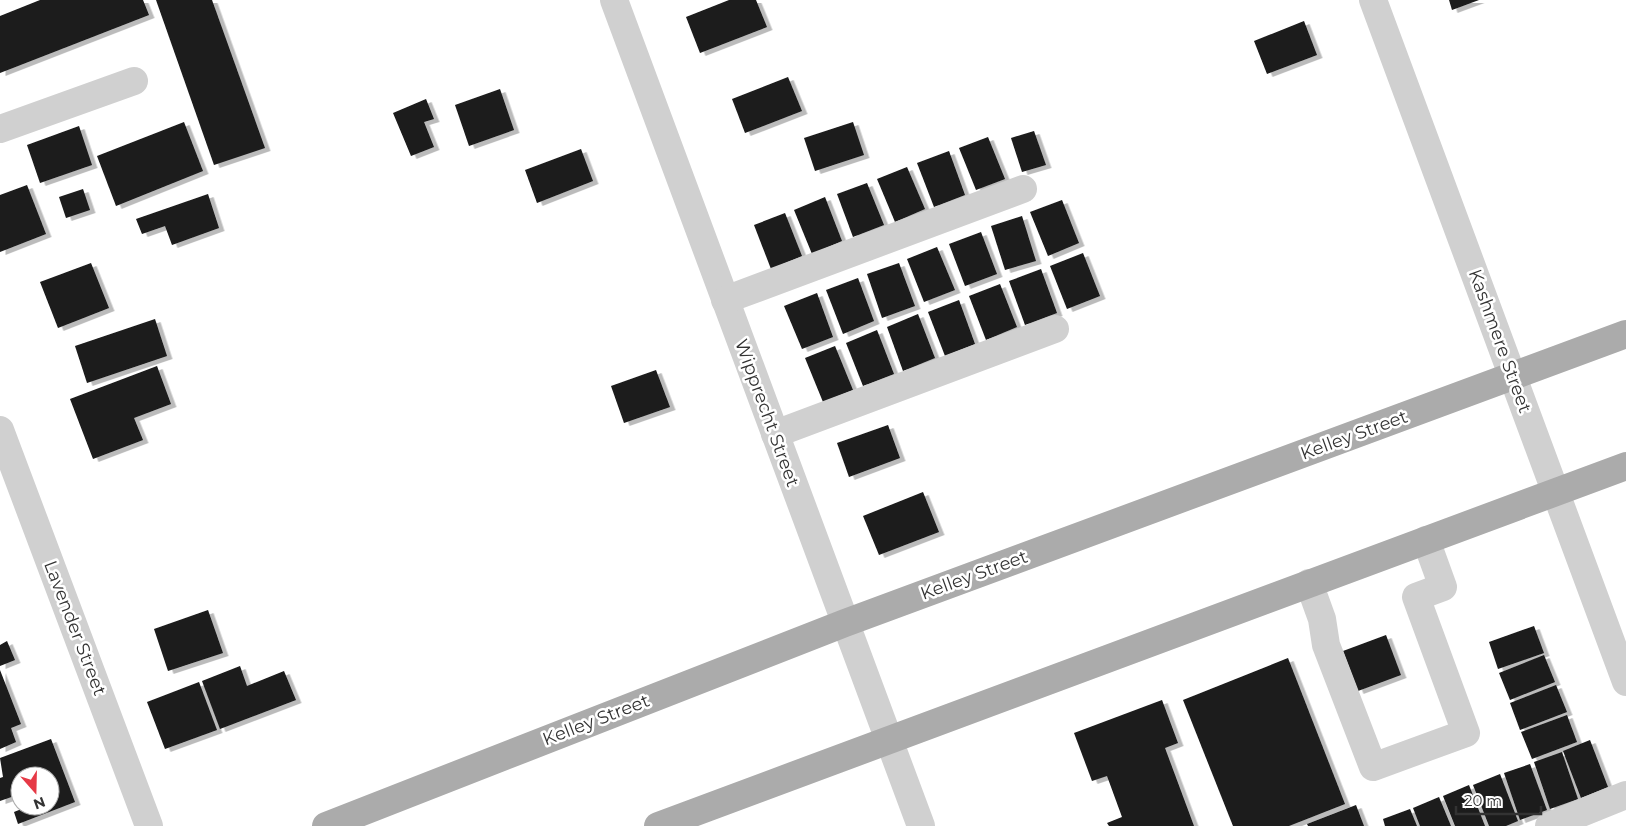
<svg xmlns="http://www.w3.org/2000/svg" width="1626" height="826" font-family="Montserrat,sans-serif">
  <defs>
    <filter id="shadow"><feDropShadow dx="5.5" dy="3" stdDeviation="0" flood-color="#0004"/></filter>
  </defs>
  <rect width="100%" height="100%" fill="#fff"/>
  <g fill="#1a1a1a" filter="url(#shadow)">
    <path d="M40,0h103l6,15 -149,58v-57z"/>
    <path d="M156,0h56l53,148 -51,17z"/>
    <path d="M729,0h27l11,27 -67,26 -14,-36z"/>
    <path d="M1449,0h30l-27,10z"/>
    <path d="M1304,21l13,34 -50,19 -13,-33z"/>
    <path d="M788,77l14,34 -57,22 -13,-34z"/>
    <path d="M500,89l14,41 -45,16 -14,-41z"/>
    <path d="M426,99l8,20 -10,3 10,25 -23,9 -18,-43z"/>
    <path d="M184,122l19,49 -87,35 -19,-50z"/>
    <path d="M853,122l11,33 -49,16 -11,-33z"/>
    <path d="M79,126l13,39 -52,18 -13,-38z"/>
    <path d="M1034,131l12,34 -24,7 -11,-34z"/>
    <path d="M988,137l17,42 -29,11 -17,-42z"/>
    <path d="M581,149l12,32 -56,22 -12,-33z"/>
    <path d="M949,151l16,44 -31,12 -17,-44z"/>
    <path d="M907,167l18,42 -30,13 -18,-43z"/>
    <path d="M867,183l17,42 -31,12 -16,-43z"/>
    <path d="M27,185l19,49 -46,18v-57z"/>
    <path d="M83,189l7,21 -24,8 -7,-21z"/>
    <path d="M208,194l11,34 -47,17 -7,-19 -23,8 -6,-15z"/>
    <path d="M825,197l17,44 -30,13 -18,-44z"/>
    <path d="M1062,200l17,43 -31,13 -18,-44z"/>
    <path d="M785,213l17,43 -31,13 -17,-44z"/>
    <path d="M1022,216l14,45 -31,9 -14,-44z"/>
    <path d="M981,232l16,42 -32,12 -16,-42z"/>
    <path d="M937,247l18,43 -31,12 -17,-43z"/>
    <path d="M1083,253l17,43 -33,13 -17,-43z"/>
    <path d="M91,263l18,45 -51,20 -18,-46z"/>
    <path d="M899,263l16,43 -33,12 -15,-44z"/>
    <path d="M1041,269l16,44 -32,12 -16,-44z"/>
    <path d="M858,278l16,43 -31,13 -17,-44z"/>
    <path d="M1000,284l17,43 -31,13 -17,-44z"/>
    <path d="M817,293l16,44 -31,12 -18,-43z"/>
    <path d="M959,300l16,44 -30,12 -17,-44z"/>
    <path d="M918,314l17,44 -32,13 -16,-44z"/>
    <path d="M155,319l12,37 -80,27 -12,-37z"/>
    <path d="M877,330l17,44 -31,12 -17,-43z"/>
    <path d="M835,346l18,44 -30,12 -18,-44z"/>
    <path d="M157,366l14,38 -37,14 9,22 -50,19 -23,-60z"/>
    <path d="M656,370l14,37 -46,16 -13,-37z"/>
    <path d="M888,425l12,33 -51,19 -12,-34z"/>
    <path d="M923,492l16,40 -60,23 -16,-39z"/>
    <path d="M208,610l15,43 -55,18 -14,-42z"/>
    <path d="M1534,626l10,27 -46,16 -9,-27z"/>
    <path d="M1386,635l15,40 -43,16 -15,-40z"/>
    <path d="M7,641l8,19 -15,6v-21z"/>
    <path d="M1544,655l11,27 -45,18 -11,-27z"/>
    <path d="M1288,658l57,146 -56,22h-56l-50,-126z"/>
    <path d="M240,666l7,20 37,-15 12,29 -76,29 -18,-48z"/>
    <path d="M0,670l21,54 -10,4 5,14 -16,7z"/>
    <path d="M199,682l18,48 -52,19 -18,-47z"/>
    <path d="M1556,685l11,27 -47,18 -10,-27z"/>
    <path d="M1162,700l16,43 -13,5 29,78h-85l-2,-3 15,-6 -15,-41 -15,5 -18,-48z"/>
    <path d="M1567,715l10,27 -45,17 -11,-27z"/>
    <path d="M51,739l24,63 -57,22 -4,-12 15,-6h21v-30h-30v18l-20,7v-23l3,-1 -3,-19z"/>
    <path d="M1590,740l18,47 -27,11 -18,-47z"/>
    <path d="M1562,752l16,47 -28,10 -16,-47z"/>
    <path d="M1530,764l17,46 -27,10 -16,-47z"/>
    <path d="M1500,774l18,47 -12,5h-17l-16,-41z"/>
    <path d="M1469,785l16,41h-30l-12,-30z"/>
    <path d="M1439,797l12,29h-31l-7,-18z"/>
    <path d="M1356,805l8,21h-56l-1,-2z"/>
    <path d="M1410,809l7,17h-32l-2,-7z"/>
  </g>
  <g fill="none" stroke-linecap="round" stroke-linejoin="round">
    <g stroke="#d0d0d0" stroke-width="28">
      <path d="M614,0l307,826"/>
      <path d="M1373,0l253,682"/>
      <path d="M0,129l134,-48"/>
      <path d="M725,300l298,-111"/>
      <path d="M0,430l149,396"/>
      <path d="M775,434l280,-105"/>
      <path d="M1309,583l13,36 4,26 47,122 93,-34 -50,-136 27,-10 -17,-47"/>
      <path d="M1549,826l77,-31"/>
    </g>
    <g stroke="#ababab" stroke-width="28">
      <path d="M326,826l519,-203 781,-289"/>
      <path d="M658,826l968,-360"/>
    </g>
  </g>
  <g text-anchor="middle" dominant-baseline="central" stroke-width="5" stroke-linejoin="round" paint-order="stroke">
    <g font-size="18" fill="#333" stroke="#fff">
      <text transform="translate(1500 341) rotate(70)">Kashmere Street</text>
      <text transform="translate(767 413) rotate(70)">Wipprecht Street</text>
      <text transform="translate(1354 435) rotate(-20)">Kelley Street</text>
      <text transform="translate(974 575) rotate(-20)">Kelley Street</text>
      <text transform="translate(75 628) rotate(69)">Lavender Street</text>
      <text transform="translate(596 720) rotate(-21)">Kelley Street</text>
    </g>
  </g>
  <g transform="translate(35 791) rotate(160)"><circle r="24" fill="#ffffff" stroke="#adadad"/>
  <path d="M0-4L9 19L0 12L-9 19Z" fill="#e63946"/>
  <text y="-8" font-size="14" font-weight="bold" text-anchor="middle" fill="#333333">N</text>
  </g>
  <path d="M1456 806v8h85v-8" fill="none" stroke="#333333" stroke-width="2.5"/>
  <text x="1464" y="806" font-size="15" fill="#333333" stroke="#ffffff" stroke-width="4" paint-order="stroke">20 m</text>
</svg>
